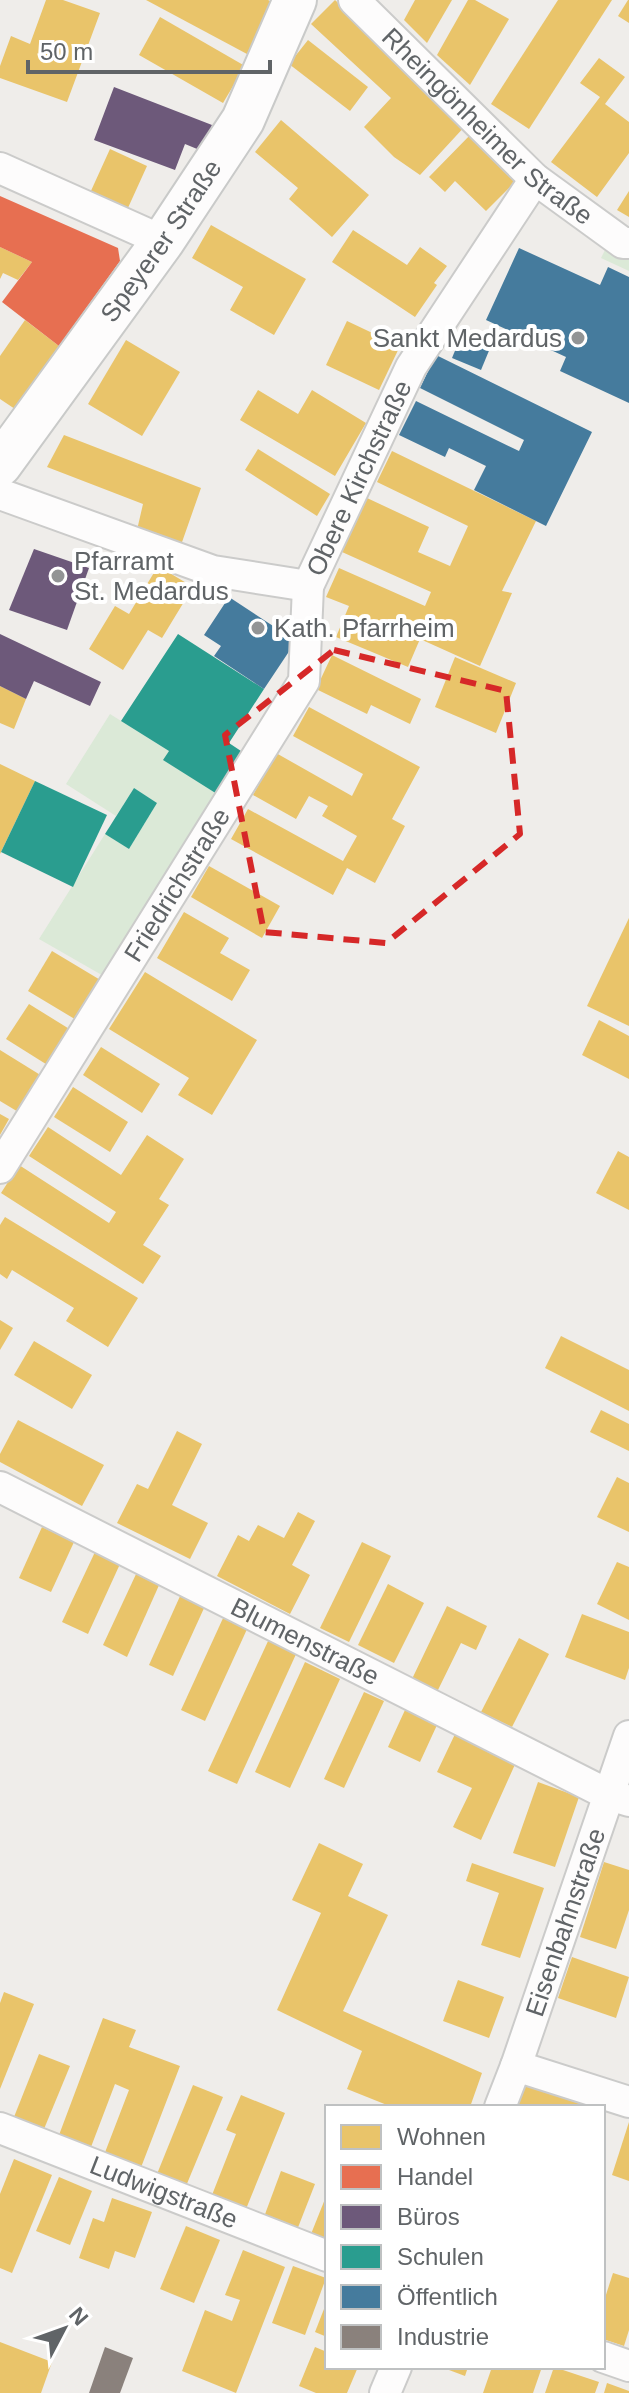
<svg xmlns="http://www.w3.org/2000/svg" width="629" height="2393" font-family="Helvetica,sans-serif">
  <rect width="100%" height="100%" fill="#efedea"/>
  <g fill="#dbe9d7">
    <path d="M606,248l23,9v14l-28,-13z"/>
    <path d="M110,714l59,37 -5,9 53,34 -110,184 -68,-39 66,-105 24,15 28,-46 -23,-15 -18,28 -50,-32z"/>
  </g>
  <g fill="#e9c46a">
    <path d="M46,0h17l37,13 -33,89 -67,-24v-12l11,-30 19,8z"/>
    <path d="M146,0h122l6,3 -27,51z"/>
    <path d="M335,0l132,124 -47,51 -26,-18 -30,-30 27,-29 -80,-74z"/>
    <path d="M415,0h37l-25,43 -23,-23z"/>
    <path d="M468,0h7l34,19 -39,66 -33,-30z"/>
    <path d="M558,0h54l-83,129 -38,-25z"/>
    <path d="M628,0h1v23l-11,-7z"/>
    <path d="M160,17l85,49 -22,37 -84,-48z"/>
    <path d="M308,40l60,47 -18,24 -61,-47z"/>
    <path d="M599,58l26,19 -20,27 24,18v31l-32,44 -46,-35 49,-65 -20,-14z"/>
    <path d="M281,120l88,75 -37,42 -43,-38 9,-11 -43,-36z"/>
    <path d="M473,132l46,46 -33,33 -31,-30 -10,11 -16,-15z"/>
    <path d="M110,149l37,17 -20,44 -37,-17z"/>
    <path d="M629,191v26l-12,-7z"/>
    <path d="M211,225l95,54 -32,56 -44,-25 13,-23 -51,-29z"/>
    <path d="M353,230l54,35 13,-18 27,19 -13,17 3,2 -22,32 -83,-55z"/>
    <path d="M0,247l32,15 -14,18 -15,-7 -3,6z"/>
    <path d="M25,320l34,26 -44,63 -15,-10v-43z"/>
    <path d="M347,321l53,25 -21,44 -53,-25z"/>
    <path d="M126,340l54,32 -38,64 -54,-32z"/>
    <path d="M258,390l40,24 14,-24 54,33 -31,53 -95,-56z"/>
    <path d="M64,435l137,53 -20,57 -44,-15 6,-26 -96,-37z"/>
    <path d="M258,449l72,45 -13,22 -72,-46z"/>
    <path d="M392,451l144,70 -34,70 10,2 -32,73 -60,-27 -12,28 -72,-30 13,-31 -23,-9 13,-29 86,38 6,-14 -89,-40 25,-54 62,29 -11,25 32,14 18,-40 -91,-44z"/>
    <path d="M158,566l35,21 -31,51 -14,-8 -25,40 -34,-21 26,-43 14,8z"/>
    <path d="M332,655l89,44 -11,25 -39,-19 -4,9 -51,-25z"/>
    <path d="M455,657l61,26 -20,50 -61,-26z"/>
    <path d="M0,686l26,13 -12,30 -14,-6z"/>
    <path d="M309,707l111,60 -28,52 13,7 -30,57 -28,-15 -14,27 -102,-56 17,-30 95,52 14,-25 -35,-20 6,-10 -19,-10 -13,23 -43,-24 23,-42 76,43 11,-22 -70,-38z"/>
    <path d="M0,764l35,17 -35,73z"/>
    <path d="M209,866l71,40 -18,32 -71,-41z"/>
    <path d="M184,912l45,26 -9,15 30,17 -18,31 -75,-43z"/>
    <path d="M629,918v108l-42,-20z"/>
    <path d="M52,951l50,30 -24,40 -50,-30z"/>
    <path d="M145,972l112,68 -45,75 -34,-20 11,-17 -80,-49z"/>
    <path d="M29,1004l42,26 -22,36 -43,-27z"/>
    <path d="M599,1020l30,16v43l-47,-24z"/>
    <path d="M101,1047l59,37 -18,29 -59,-38z"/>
    <path d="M0,1050l42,26 -22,37 -20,-12z"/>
    <path d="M73,1087l55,35 -18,30 -56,-35z"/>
    <path d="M0,1114l9,5 -9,16z"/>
    <path d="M48,1127l73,48 26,-40 37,24 -25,40 10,6 -26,40 18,11 -18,28 -142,-91 18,-28 90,58 7,-11 -87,-56z"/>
    <path d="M618,1151l11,6v53l-33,-17z"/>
    <path d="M5,1217l133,81 -30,49 -42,-26 8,-13 -62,-38 -5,9 -7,-5v-49z"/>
    <path d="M0,1320l13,8 -13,22z"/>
    <path d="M561,1336l68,34v41l-84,-43z"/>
    <path d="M34,1341l58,34 -20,34 -58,-34z"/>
    <path d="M601,1410l28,14v27l-39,-19z"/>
    <path d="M18,1420l86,45 -22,41 -82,-44v-8z"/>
    <path d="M177,1431l25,13 -30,61 36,18 -18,36 -73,-36 20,-39 11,5z"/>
    <path d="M617,1477l12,6v49l-32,-15z"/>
    <path d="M298,1512l17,9 -23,44 18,10 -20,39 -73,-38 21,-41 11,6 9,-16 26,13z"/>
    <path d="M42,1527l32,15 -23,50 -32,-14z"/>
    <path d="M362,1542l29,14 -42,86 -29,-14z"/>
    <path d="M95,1552l25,12 -32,70 -26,-12z"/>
    <path d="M617,1562l12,5v53l-32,-16z"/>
    <path d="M137,1572l23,11 -33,74 -24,-12z"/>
    <path d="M388,1584l36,19 -30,60 -36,-18z"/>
    <path d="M181,1594l24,12 -32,70 -24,-11z"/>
    <path d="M447,1606l40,20 -11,24 -15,-7 -24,49 -25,-13z"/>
    <path d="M582,1614l47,18v36l-4,12 -60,-23z"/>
    <path d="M224,1616l24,11 -43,94 -24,-11z"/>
    <path d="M519,1638l30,16 -37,73 -31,-15z"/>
    <path d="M269,1639l28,13 -60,132 -29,-13z"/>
    <path d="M305,1662l35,17 -50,109 -35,-16z"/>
    <path d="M364,1692l20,9 -40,87 -20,-9z"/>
    <path d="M405,1710l32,15 -17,37 -32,-15z"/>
    <path d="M456,1732l61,28 -36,80 -28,-13 19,-39 -35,-16z"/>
    <path d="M538,1782l41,15 -24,70 -42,-14z"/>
    <path d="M319,1843l44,21 -15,32 40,19 -45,96 139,62 -12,34h-78l-45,-18 15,-38 -85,-41 44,-97 -29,-13z"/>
    <path d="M604,1862l25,8v40l-13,39 -36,-12z"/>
    <path d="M472,1863l72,25 -24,70 -39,-13 18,-52 -33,-12z"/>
    <path d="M572,1957l57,20 -13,41 -58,-20z"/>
    <path d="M458,1980l46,17 -15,41 -46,-17z"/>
    <path d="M4,1992l30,12 -34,85v-86z"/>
    <path d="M103,2018l33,12 -7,17 51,19 -40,104 -36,-15 25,-65 -14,-6 -24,63 -32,-12z"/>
    <path d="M39,2054l31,12 -26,63 -30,-12z"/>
    <path d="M527,2076l70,25 -3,6h-78z"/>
    <path d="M193,2085l30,12 -37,89 -29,-12z"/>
    <path d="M241,2095l44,18 -39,96 -34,-14 24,-61 -10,-4z"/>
    <path d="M629,2122v59l-17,-6z"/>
    <path d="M14,2159l38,16 -40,98 -12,-5v-74z"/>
    <path d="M281,2171l34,13 -18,46 -33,-13z"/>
    <path d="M59,2177l33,14 -22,54 -34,-14z"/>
    <path d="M327,2194v47l-16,-7z"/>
    <path d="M112,2198l40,14 -17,46 -20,-7 -6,18 -30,-11 14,-40 11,4z"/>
    <path d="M186,2226l34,14 -26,63 -34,-14z"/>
    <path d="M243,2250l42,17 -49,126 -54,-22 23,-61 27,11 8,-21 -15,-5z"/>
    <path d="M293,2266l33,12 -21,57 -33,-12z"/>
    <path d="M613,2273l16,5v52l-5,16 -21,-7v-35z"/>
    <path d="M324,2309l3,2v26l-12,-5z"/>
    <path d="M0,2342l52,20 -11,31h-41z"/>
    <path d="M315,2347l12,5v15h31l-11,26h-31l-17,-7z"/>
    <path d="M441,2367h27l-3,9z"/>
    <path d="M492,2367h50l-9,26h-50z"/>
    <path d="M554,2367l45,15 -4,11h-50z"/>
    <path d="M607,2383l22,8v2h-25z"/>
  </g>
  <path fill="#e76f51" d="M0,196l118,52 2,13 -61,85 -57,-44 30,-40 -32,-15z"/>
  <g fill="#6d597a">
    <path d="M114,87l98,38 -10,26 -17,-7 -10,26 -81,-30z"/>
    <path d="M34,549l55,19 -22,62 -58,-20z"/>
    <path d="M0,634l101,48 -11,24 -56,-25 -8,18 -26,-13z"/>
  </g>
  <g fill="#2a9d8f">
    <path d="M178,634l86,55 -35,54 15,10 -27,41 -54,-34 6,-9 -48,-30z"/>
    <path d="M35,781l72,34 -34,72 -72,-35z"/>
    <path d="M134,788l23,15 -28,46 -24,-15z"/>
  </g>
  <g fill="#457b9d">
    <path d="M519,248l81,37 8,-18 21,10v126l-69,-32 6,-14 -80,-37z"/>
    <path d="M464,329l29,12 -12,29 -29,-12z"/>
    <path d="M436,355l156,77 -46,94 -72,-36 12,-24 -37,-18 -4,9 -46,-22 17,-34 103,50 5,-11 -104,-52z"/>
    <path d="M229,597l67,44 -32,48 -50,-33 7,-10 -17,-11z"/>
  </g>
  <path fill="#8a817c" d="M105,2347l28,11 -13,35h-31z"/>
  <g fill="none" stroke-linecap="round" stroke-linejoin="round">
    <defs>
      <g id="minor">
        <path id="s1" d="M354,0l181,179 88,64h6"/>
        <path d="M0,168l163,73"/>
        <path id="s2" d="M0,494l213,77 95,15 103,-219 124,-188"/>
        <path id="s3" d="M0,1168l304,-487 4,-95"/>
        <path id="s4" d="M0,1487l609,308 20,6"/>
        <path d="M516,2066l113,36"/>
        <path id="s5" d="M500,2107l16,-41 113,-330"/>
        <path id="s6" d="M0,2128l327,128"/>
        <path d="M603,2357l26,9"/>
        <path d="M385,2393l11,-26"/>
      </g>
      <g id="secondary">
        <path id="s7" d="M0,465l163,-224 80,-121 52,-120"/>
      </g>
    </defs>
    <use href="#minor" stroke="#cbcbca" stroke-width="34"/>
    <use href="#secondary" stroke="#c9cac9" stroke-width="46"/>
    <use href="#minor" stroke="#fdfcfc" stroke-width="30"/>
    <use href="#secondary" stroke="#fdfcfc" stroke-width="42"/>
  </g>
  <path fill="none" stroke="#d62828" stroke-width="6" stroke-dasharray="16 10" stroke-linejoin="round" d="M334,650l172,41 14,143 -134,109 -122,-11 -39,-197z"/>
  <g fill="#929495" stroke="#fff" stroke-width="3">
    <circle cx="578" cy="338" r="8"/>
    <circle cx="58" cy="576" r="8"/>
    <circle cx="258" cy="628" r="8"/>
  </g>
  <g text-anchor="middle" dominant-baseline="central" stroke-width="8" stroke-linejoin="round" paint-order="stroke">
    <g font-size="26" fill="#606467" stroke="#fff">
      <text stroke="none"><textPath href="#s1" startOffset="184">Rheingönheimer Straße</textPath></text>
      <text stroke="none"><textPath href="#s7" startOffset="276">Speyerer Straße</textPath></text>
      <text stroke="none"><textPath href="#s2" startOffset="442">Obere Kirchstraße</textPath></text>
      <text stroke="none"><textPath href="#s3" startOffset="334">Friedrichstraße</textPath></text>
      <text stroke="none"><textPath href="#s4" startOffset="342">Blumenstraße</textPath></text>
      <text stroke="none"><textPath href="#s5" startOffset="196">Eisenbahnstraße</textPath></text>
      <text stroke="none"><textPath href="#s6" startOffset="176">Ludwigstraße</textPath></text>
    </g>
    <g font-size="26" fill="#606467" stroke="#fff" text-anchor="start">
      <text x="562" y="338" text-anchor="end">Sankt Medardus</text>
      <text x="74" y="561">Pfarramt<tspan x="74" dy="30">St. Medardus</tspan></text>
      <text x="274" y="628">Kath. Pfarrheim</text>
    </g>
  </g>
  <rect x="325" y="2105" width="280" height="264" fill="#ffffff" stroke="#bfc1c2" stroke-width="2"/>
  <rect x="341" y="2125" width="40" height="24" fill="#e9c46a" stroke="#bfc1c2" stroke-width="2"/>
  <text x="397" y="2145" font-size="24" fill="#606467">Wohnen</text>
  <rect x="341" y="2165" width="40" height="24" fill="#e76f51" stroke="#bfc1c2" stroke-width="2"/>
  <text x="397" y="2185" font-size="24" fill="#606467">Handel</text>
  <rect x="341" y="2205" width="40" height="24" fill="#6d597a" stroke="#bfc1c2" stroke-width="2"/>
  <text x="397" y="2225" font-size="24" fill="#606467">Büros</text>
  <rect x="341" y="2245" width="40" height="24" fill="#2a9d8f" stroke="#bfc1c2" stroke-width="2"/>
  <text x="397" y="2265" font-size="24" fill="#606467">Schulen</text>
  <rect x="341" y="2285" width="40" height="24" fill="#457b9d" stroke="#bfc1c2" stroke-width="2"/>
  <text x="397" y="2305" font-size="24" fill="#606467">Öffentlich</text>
  <rect x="341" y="2325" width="40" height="24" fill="#8a817c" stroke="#bfc1c2" stroke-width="2"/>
  <text x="397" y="2345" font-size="24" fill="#606467">Industrie</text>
  <g transform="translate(64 2329) rotate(49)" stroke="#ffffff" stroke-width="6" paint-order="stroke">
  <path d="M0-6L14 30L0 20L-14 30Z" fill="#606467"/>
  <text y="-12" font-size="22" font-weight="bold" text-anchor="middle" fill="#606467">N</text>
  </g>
  <path d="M28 60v12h242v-12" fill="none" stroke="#606467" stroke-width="4"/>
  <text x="40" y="60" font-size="24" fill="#606467" stroke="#ffffff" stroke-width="6" paint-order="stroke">50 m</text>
</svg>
